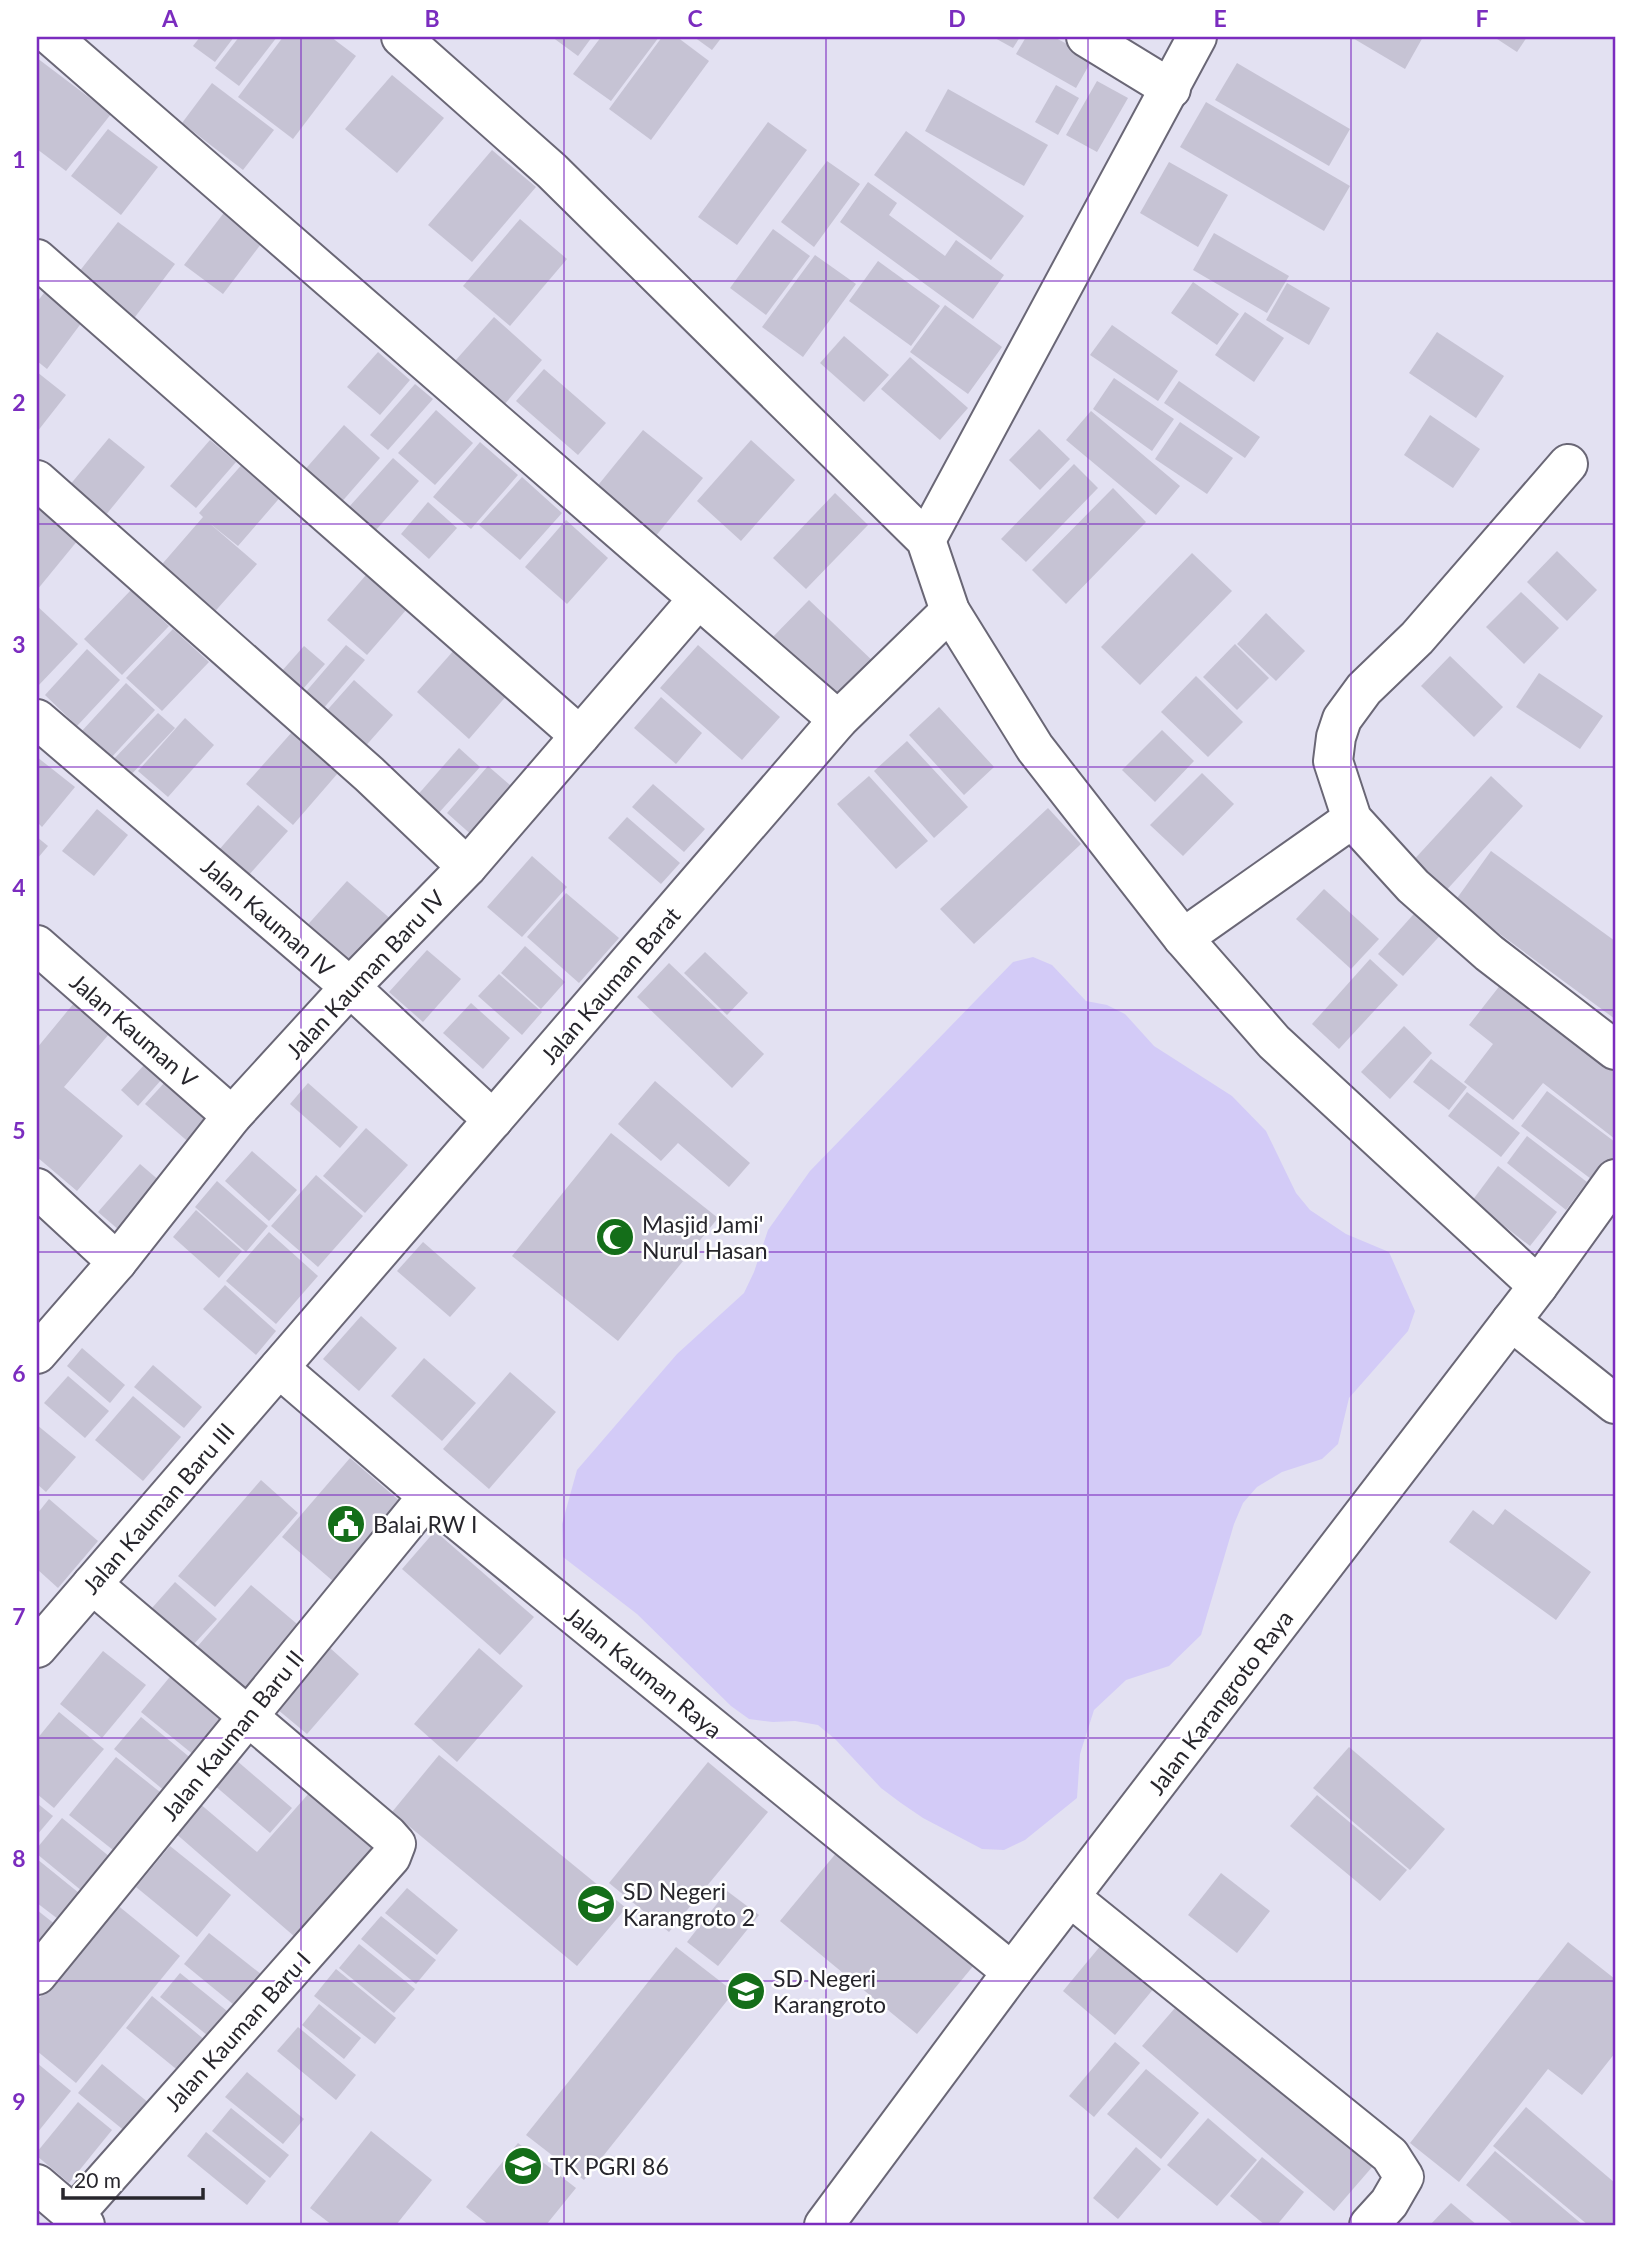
<svg xmlns="http://www.w3.org/2000/svg" width="1652" height="2262" font-family="Lato,sans-serif">
  <rect width="100%" height="100%" fill="#e3e1f2"/>
  <path fill="#d3cbf7" d="M1033,957l19,8 34,36 21,4 18,9 29,32 78,50 34,35 30,62 14,17 36,24 43,18 26,59 -7,20 -59,67 -11,46 -16,15 -40,13 -25,15 -14,16 -9,21 -33,111 -32,31 -43,14 -32,30 -14,44 -3,44 -52,42 -21,10 -22,-1 -59,-31 -22,-15 -20,-15 -45,-48 -18,-15 -23,-4 -22,1 -24,-3 -18,-13 -94,-92 -74,-57 -1,-33 15,-54 100,-116 67,-61 10,-21 14,-42 42,-59 203,-209z"/>
  <g fill="#c6c3d4">
    <path d="M200,37h34l-19,25 -22,-16z"/>
    <path d="M239,37h38l-38,49 -24,-18z"/>
    <path d="M283,37h48l25,19 -63,83 -55,-42z"/>
    <path d="M552,37h40l-14,19z"/>
    <path d="M601,37h58l-48,64 -38,-27z"/>
    <path d="M662,37h15l32,24 -58,79 -42,-31z"/>
    <path d="M694,37h28l-10,13z"/>
    <path d="M993,37h27l-7,11z"/>
    <path d="M1026,37h28l39,21 -17,30 -60,-34z"/>
    <path d="M1351,37h72l-18,32z"/>
    <path d="M1494,37h33l-10,15z"/>
    <path d="M37,58l74,56 -45,57 -29,-22z"/>
    <path d="M1237,63l113,66 -21,37 -114,-66z"/>
    <path d="M392,75l52,43 -47,55 -52,-44z"/>
    <path d="M1097,81l31,17 -31,54 -31,-17z"/>
    <path d="M212,83l62,47 -31,40 -61,-47z"/>
    <path d="M1056,85l23,13 -21,37 -23,-13z"/>
    <path d="M948,89l100,56 -24,41 -99,-55z"/>
    <path d="M1206,102l144,84 -26,45 -144,-84z"/>
    <path d="M768,122l39,28 -70,95 -39,-28z"/>
    <path d="M108,129l50,38 -37,48 -50,-39z"/>
    <path d="M906,131l118,85 -33,44 -117,-85z"/>
    <path d="M492,150l44,37 -64,75 -44,-37z"/>
    <path d="M827,161l33,23 -46,63 -33,-25z"/>
    <path d="M1169,162l59,33 -30,52 -58,-34z"/>
    <path d="M868,182l29,21 -8,12 56,41 11,-16 48,35 -31,44 -133,-97z"/>
    <path d="M226,210l38,30 -41,54 -39,-29z"/>
    <path d="M520,219l47,40 -57,67 -47,-40z"/>
    <path d="M118,222l57,42 -43,57 -57,-44z"/>
    <path d="M773,229l37,27 -44,59 -36,-27z"/>
    <path d="M1214,233l75,43 -22,37 -74,-43z"/>
    <path d="M815,255l41,29 -53,73 -41,-30z"/>
    <path d="M878,261l62,45 -29,40 -62,-45z"/>
    <path d="M1193,282l46,32 -22,31 -46,-32z"/>
    <path d="M1287,283l43,25 -21,37 -43,-25z"/>
    <path d="M47,289l38,29 -38,51 -10,-8v-59z"/>
    <path d="M945,305l57,42 -34,47 -58,-42z"/>
    <path d="M1245,312l39,26 -30,44 -39,-27z"/>
    <path d="M494,317l48,43 -38,45 -49,-44z"/>
    <path d="M1112,325l66,46 -20,30 -68,-46z"/>
    <path d="M1437,332l67,44 -28,42 -67,-45z"/>
    <path d="M844,336l45,39 -25,27 -44,-39z"/>
    <path d="M378,352l32,28 -30,35 -33,-28z"/>
    <path d="M910,357l58,51 -28,32 -59,-51z"/>
    <path d="M544,369l62,54 -28,32 -62,-54z"/>
    <path d="M37,372l29,23 -29,37z"/>
    <path d="M1114,378l60,41 -22,32 -59,-42z"/>
    <path d="M1179,381l81,56 -15,21 -81,-55z"/>
    <path d="M415,384l18,15 -45,51 -18,-15z"/>
    <path d="M436,410l37,33 -38,42 -37,-32z"/>
    <path d="M1091,411l89,75 -24,29 -90,-75z"/>
    <path d="M1430,415l50,34 -27,39 -49,-33z"/>
    <path d="M1180,422l53,36 -26,36 -52,-35z"/>
    <path d="M344,425l36,33 -41,47 -37,-32z"/>
    <path d="M1039,429l31,30 -30,31 -31,-30z"/>
    <path d="M643,430l60,48 -48,59 -60,-48z"/>
    <path d="M109,438l36,29 -40,49 -36,-30z"/>
    <path d="M210,440l26,22 -40,46 -26,-22z"/>
    <path d="M751,440l44,40 -54,61 -44,-40z"/>
    <path d="M480,442l38,33 -47,54 -38,-32z"/>
    <path d="M393,458l26,23 -43,49 -27,-23z"/>
    <path d="M245,461l38,33 -45,52 -30,-24 49,42 -47,53 -53,-47 46,-53 -4,-4z"/>
    <path d="M1074,464l24,24 -72,74 -25,-23z"/>
    <path d="M522,477l40,36 -42,47 -41,-35z"/>
    <path d="M1113,488l33,34 -80,82 -34,-34z"/>
    <path d="M835,493l33,32 -62,64 -33,-31z"/>
    <path d="M428,502l29,26 -28,31 -28,-25z"/>
    <path d="M37,506l41,34 -41,50z"/>
    <path d="M566,520l42,38 -41,46 -42,-37z"/>
    <path d="M1557,551l40,39 -30,31 -40,-39z"/>
    <path d="M1192,553l40,38 -92,94 -39,-38z"/>
    <path d="M366,575l40,35 -39,45 -40,-35z"/>
    <path d="M131,590l38,36 -47,49 -38,-36z"/>
    <path d="M1521,592l38,36 -35,36 -38,-37z"/>
    <path d="M809,600l69,66 -41,44 -70,-67z"/>
    <path d="M37,606l41,38 -41,43z"/>
    <path d="M1266,613l39,38 -29,30 -39,-37z"/>
    <path d="M173,629l36,33 -47,49 -36,-33z"/>
    <path d="M1235,644l34,34 -32,32 -34,-33z"/>
    <path d="M346,645l19,15 -43,50 -18,-16z"/>
    <path d="M698,645l82,72 -38,43 -82,-72z"/>
    <path d="M304,646l21,18 -23,26 -21,-18z"/>
    <path d="M87,649l33,31 -43,46 -32,-31z"/>
    <path d="M455,649l53,45 -39,45 -52,-47z"/>
    <path d="M1450,656l53,51 -29,30 -53,-51z"/>
    <path d="M1539,673l64,43 -23,33 -64,-42z"/>
    <path d="M1196,676l47,46 -35,35 -47,-45z"/>
    <path d="M354,680l39,35 -31,35 -40,-34z"/>
    <path d="M126,683l29,27 -45,49 -29,-27z"/>
    <path d="M661,697l41,36 -26,31 -42,-36z"/>
    <path d="M939,707l55,60 -30,28 -55,-60z"/>
    <path d="M158,713l17,15 -47,50 -17,-16z"/>
    <path d="M185,718l29,27 -46,52 -30,-26z"/>
    <path d="M1162,730l32,31 -39,41 -33,-32z"/>
    <path d="M292,732l46,41 -45,52 -47,-41z"/>
    <path d="M907,741l61,66 -34,31 -60,-67z"/>
    <path d="M459,748l21,19 -44,49 -21,-18z"/>
    <path d="M37,757l38,30 -33,40 -5,-5z"/>
    <path d="M488,766l29,25 -42,47 -28,-25z"/>
    <path d="M1202,773l32,31 -51,52 -33,-31z"/>
    <path d="M869,776l59,65 -32,28 -59,-65z"/>
    <path d="M1491,776l32,30 -80,88 -33,-30z"/>
    <path d="M653,784l52,45 -21,23 -52,-45z"/>
    <path d="M258,805l30,26 -41,46 -29,-26z"/>
    <path d="M1048,808l33,36 -107,100 -34,-35z"/>
    <path d="M97,809l31,26 -34,41 -32,-25z"/>
    <path d="M627,817l53,46 -19,21 -53,-46z"/>
    <path d="M37,837l11,9 -11,13z"/>
    <path d="M1491,851l124,90v78l-160,-118z"/>
    <path d="M532,856l35,31 -45,50 -35,-30z"/>
    <path d="M347,881l46,40 -44,49 -46,-40z"/>
    <path d="M1324,889l55,50 -28,30 -55,-50z"/>
    <path d="M566,893l53,45 -40,45 -52,-46z"/>
    <path d="M1421,906l25,23 -43,47 -25,-22z"/>
    <path d="M525,946l40,36 -24,27 -40,-36z"/>
    <path d="M427,950l34,29 -38,43 -34,-30z"/>
    <path d="M705,952l43,41 -21,22 -43,-42z"/>
    <path d="M1370,959l28,26 -59,64 -27,-25z"/>
    <path d="M669,963l95,91 -32,34 -95,-91z"/>
    <path d="M499,974l43,38 -20,23 -44,-39z"/>
    <path d="M1505,979l110,84v76l-72,-56 -30,37 -49,-38 29,-38 -24,-19z"/>
    <path d="M79,997l36,30 -51,60 59,49 -46,55 -40,-34v-109z"/>
    <path d="M471,1003l39,35 -27,31 -40,-36z"/>
    <path d="M1404,1026l28,27 -42,46 -29,-27z"/>
    <path d="M1431,1059l36,28 -18,23 -36,-28z"/>
    <path d="M146,1063l16,16 -24,27 -17,-16z"/>
    <path d="M655,1081l95,82 -21,24 -51,-44 -17,18 -43,-37z"/>
    <path d="M165,1082l47,42 -19,22 -48,-42z"/>
    <path d="M308,1083l50,44 -18,21 -50,-44z"/>
    <path d="M1547,1091l68,51v13l-20,27 -74,-56z"/>
    <path d="M1467,1092l53,41 -19,24 -53,-41z"/>
    <path d="M366,1128l42,37 -43,48 -42,-37z"/>
    <path d="M611,1133l107,85 -100,123 -106,-85z"/>
    <path d="M1527,1136l60,46 -21,28 -59,-47z"/>
    <path d="M252,1151l45,39 -28,31 -44,-40z"/>
    <path d="M140,1164l28,24 -42,48 -28,-24z"/>
    <path d="M1498,1166l59,46 -27,34 -58,-45z"/>
    <path d="M316,1175l47,41 -45,51 -47,-41z"/>
    <path d="M217,1181l51,45 -22,26 -51,-45z"/>
    <path d="M196,1210l46,41 -23,27 -46,-41z"/>
    <path d="M269,1232l49,44 -42,48 -50,-43z"/>
    <path d="M423,1242l53,46 -26,29 -53,-46z"/>
    <path d="M225,1285l51,46 -20,24 -53,-46z"/>
    <path d="M361,1316l36,32 -38,43 -36,-32z"/>
    <path d="M82,1348l43,37 -15,18 -43,-37z"/>
    <path d="M424,1358l52,45 -34,38 -51,-45z"/>
    <path d="M153,1365l49,42 -18,21 -50,-41z"/>
    <path d="M510,1372l46,40 -67,77 -46,-40z"/>
    <path d="M68,1376l41,35 -24,27 -41,-35z"/>
    <path d="M133,1396l48,41 -38,44 -48,-41z"/>
    <path d="M37,1425l39,32 -30,35 -9,-8z"/>
    <path d="M350,1458l60,52 -69,78 -59,-51z"/>
    <path d="M261,1480l37,33 -83,94 -37,-31z"/>
    <path d="M49,1499l49,42 -40,47 -21,-19v-55z"/>
    <path d="M1505,1509l86,63 -35,48 -107,-78 24,-32 20,15z"/>
    <path d="M435,1531l99,86 -34,38 -98,-86z"/>
    <path d="M175,1582l42,37 -23,25 -42,-36z"/>
    <path d="M251,1585l52,44 -54,62 -52,-44z"/>
    <path d="M330,1648l29,26 -52,60 -30,-25z"/>
    <path d="M479,1648l44,38 -66,76 -43,-38z"/>
    <path d="M103,1651l43,34 -44,53 -42,-34z"/>
    <path d="M173,1673l59,48 -32,39 -59,-48z"/>
    <path d="M59,1712l45,37 -50,59 -17,-14v-55z"/>
    <path d="M141,1717l52,43 -27,32 -52,-43z"/>
    <path d="M1349,1747l96,82 -35,41 -97,-82z"/>
    <path d="M439,1755l187,153 -49,58 -185,-154z"/>
    <path d="M116,1757l44,35 -47,58 -44,-35z"/>
    <path d="M236,1760l56,48 -22,25 -56,-48z"/>
    <path d="M708,1762l60,50 -99,120 -60,-49z"/>
    <path d="M318,1783l64,55 -87,99 -121,-105 25,-29 58,49z"/>
    <path d="M1317,1795l90,75 -27,31 -90,-75z"/>
    <path d="M37,1803l16,13 -16,19z"/>
    <path d="M62,1818l48,39 -28,34 -45,-37v-6z"/>
    <path d="M170,1846l61,49 -34,42 -61,-50z"/>
    <path d="M842,1846l137,113 -62,75 -137,-113z"/>
    <path d="M37,1859l42,34 -21,26 -21,-16z"/>
    <path d="M1221,1873l49,38 -33,42 -49,-38z"/>
    <path d="M407,1888l51,42 -21,25 -52,-42z"/>
    <path d="M727,1891l32,24 -41,51 -31,-24z"/>
    <path d="M116,1904l64,52 -104,127 -39,-32v-50z"/>
    <path d="M37,1910l19,15 -19,24z"/>
    <path d="M381,1916l55,44 -20,24 -55,-45z"/>
    <path d="M209,1933l62,49 -26,32 -61,-50z"/>
    <path d="M1568,1942l47,37v74l-33,42 -34,-26 -89,113 -49,-39z"/>
    <path d="M359,1944l56,45 -21,24 -55,-45z"/>
    <path d="M1102,1944l53,43 -40,48 -52,-44z"/>
    <path d="M676,1947l58,45 -150,188 -58,-45z"/>
    <path d="M336,1969l60,49 -21,26 -61,-48z"/>
    <path d="M180,1973l47,38 -20,24 -47,-38z"/>
    <path d="M152,1996l60,50 -26,31 -60,-49z"/>
    <path d="M1181,2001l192,165 -39,45 -192,-165z"/>
    <path d="M319,2004l42,34 -17,21 -42,-34z"/>
    <path d="M298,2027l58,48 -20,25 -59,-49z"/>
    <path d="M1115,2042l25,21 -46,54 -25,-21z"/>
    <path d="M37,2063l34,28 -34,42z"/>
    <path d="M102,2064l48,40 -24,28 -48,-39z"/>
    <path d="M1146,2069l53,44 -38,46 -54,-45z"/>
    <path d="M247,2072l57,47 -21,25 -58,-47z"/>
    <path d="M78,2102l34,28 -43,53 -32,-27v-4z"/>
    <path d="M1526,2107l89,76v42h-27l-95,-79z"/>
    <path d="M231,2108l58,47 -19,23 -58,-47z"/>
    <path d="M1208,2118l49,42 -40,46 -50,-41z"/>
    <path d="M371,2131l61,49 -36,45h-64l-22,-17z"/>
    <path d="M206,2132l60,49 -19,24 -60,-49z"/>
    <path d="M518,2143l58,45 -30,37h-57l-23,-18z"/>
    <path d="M1136,2147l25,22 -43,50 -25,-21z"/>
    <path d="M1495,2151l88,74h-69l-48,-40z"/>
    <path d="M1262,2157l42,35 -27,33h-12l-35,-29z"/>
    <path d="M1451,2203l26,22h-47z"/>
  </g>
  <g fill="none" stroke-linecap="round" stroke-linejoin="round">
    <defs>
      <g id="minor">
        <path d="M52,37l786,683"/>
        <path d="M401,37l151,134 374,369 24,71 85,137 148,190 91,104 264,244"/>
        <path d="M1086,37l85,52"/>
        <path d="M37,259l543,477"/>
        <path d="M1568,464l-151,174 -53,51 -22,30 -6,18 -3,24 19,58 61,67 76,67 126,97"/>
        <path d="M37,480l332,294 98,93"/>
        <path d="M926,540l271,-503"/>
        <path d="M37,719l313,268 143,133"/>
        <path d="M1183,938l169,-119"/>
        <path d="M37,945l195,171"/>
        <path d="M37,1188l80,74"/>
        <path d="M1511,1321l104,83"/>
        <path d="M37,1354l80,-92 115,-146 118,-129 117,-120 231,-268"/>
        <path d="M279,1368l149,128 584,476"/>
        <path d="M37,1648l801,-928 112,-109"/>
        <path d="M1070,1897l320,258 14,22 -15,26 -20,22"/>
        <path d="M37,1975l391,-479"/>
        <path d="M37,2184l48,41"/>
        <path d="M73,2216l318,-359 5,-13 -8,-9 -296,-251"/>
        <path d="M824,2225l188,-253 526,-686 77,-107"/>
      </g>
    </defs>
    <use href="#minor" stroke="#6a6776" stroke-width="42"/>
    <use href="#minor" stroke="#fff" stroke-width="38"/>
  </g>
  <path fill="none" stroke="#7b2cbf" stroke-width="2" stroke-opacity="0.55" d="M301,37v2188M564,37v2188M826,37v2188M1088,37v2188M1351,37v2188M37,281h1578M37,524h1578M37,767h1578M37,1010h1578M37,1252h1578M37,1495h1578M37,1738h1578M37,1981h1578"/>
  <defs>
    <symbol id="mosque-disc" viewBox="-11 -11 22 22"><circle r="9.5" fill="#146e19" stroke="#fff"/><path d="M3.5-4.9A6 6 0 1 0 3.5 4.9A5 5 0 1 1 3.5-4.9Z" fill="#fff"/></symbol>
    <symbol id="civic-disc" viewBox="-11 -11 22 22"><circle r="9.5" fill="#146e19" stroke="#fff"/><path d="M-.6-6.5H3V-4.5H.6V-3L4-1V1h2V6H-6V1h2V-1L-.6-3ZM-1.2 2.5V6h2.4V2.5Z" fill="#fff"/></symbol>
    <symbol id="school-disc" viewBox="-11 -11 22 22"><circle r="9.5" fill="#146e19" stroke="#fff"/><path d="M0-5L7-2L0 1L-7-2ZM-4 1L0 2.5L4 1V4Q0 6-4 4Z" fill="#fff"/></symbol>
  </defs>
  <g fill-rule="evenodd">
    <use href="#mosque-disc" x="593" y="1215" width="44" height="44"/>
    <use href="#civic-disc" x="324" y="1502" width="44" height="44"/>
    <use href="#school-disc" x="574" y="1882" width="44" height="44"/>
    <use href="#school-disc" x="724" y="1969" width="44" height="44"/>
    <use href="#school-disc" x="501" y="2144" width="44" height="44"/>
  </g>
  <g text-anchor="middle" dominant-baseline="central" stroke-width="5" stroke-linejoin="round" paint-order="stroke">
    <g font-size="23" fill="#27262c" stroke="#fff">
      <text transform="translate(268 917) rotate(41)">Jalan Kauman IV</text>
      <text transform="translate(365 974) rotate(-47)">Jalan Kauman Baru IV</text>
      <text transform="translate(610 985) rotate(-49)">Jalan Kauman Barat</text>
      <text transform="translate(134 1030) rotate(41)">Jalan Kauman V</text>
      <text transform="translate(158 1508) rotate(-49)">Jalan Kauman Baru III</text>
      <text transform="translate(644 1672) rotate(39)">Jalan Kauman Raya</text>
      <text transform="translate(1220 1702) rotate(-53)">Jalan Karangroto Raya</text>
      <text transform="translate(232 1735) rotate(-51)">Jalan Kauman Baru II</text>
      <text transform="translate(237 2031) rotate(-48)">Jalan Kauman Baru I</text>
    </g>
    <g font-size="23" fill="#27262c" stroke="#fff" text-anchor="start">
      <text x="642" y="1224">Masjid Jami'<tspan x="642" dy="26">Nurul Hasan</tspan></text>
      <text x="373" y="1524">Balai RW I</text>
      <text x="623" y="1891">SD Negeri<tspan x="623" dy="26">Karangroto 2</tspan></text>
      <text x="773" y="1978">SD Negeri<tspan x="773" dy="26">Karangroto</tspan></text>
      <text x="550" y="2166">TK PGRI 86</text>
    </g>
  </g>
  <rect width="1652" height="2262" fill="none" stroke="#ffffff" stroke-width="77"/>
  <path d="M63 2188v10h140v-10" fill="none" stroke="#27262c" stroke-width="3.5"/>
  <text x="74" y="2188" font-size="21" fill="#27262c" stroke="#ffffff" stroke-width="5" paint-order="stroke">20 m</text>
  <rect x="38" y="38" width="1576" height="2186" fill="none" stroke="#7b2cbf" stroke-width="2.5"/>
  <g font-size="23" text-anchor="middle" font-weight="bold" fill="#7b2cbf">
    <text x="170" y="27">A</text>
    <text x="432" y="27">B</text>
    <text x="695" y="27">C</text>
    <text x="957" y="27">D</text>
    <text x="1220" y="27">E</text>
    <text x="1482" y="27">F</text>
    <text x="19" y="168">1</text>
    <text x="19" y="411">2</text>
    <text x="19" y="653">3</text>
    <text x="19" y="896">4</text>
    <text x="19" y="1139">5</text>
    <text x="19" y="1382">6</text>
    <text x="19" y="1625">7</text>
    <text x="19" y="1867">8</text>
    <text x="19" y="2110">9</text>
  </g>
</svg>
